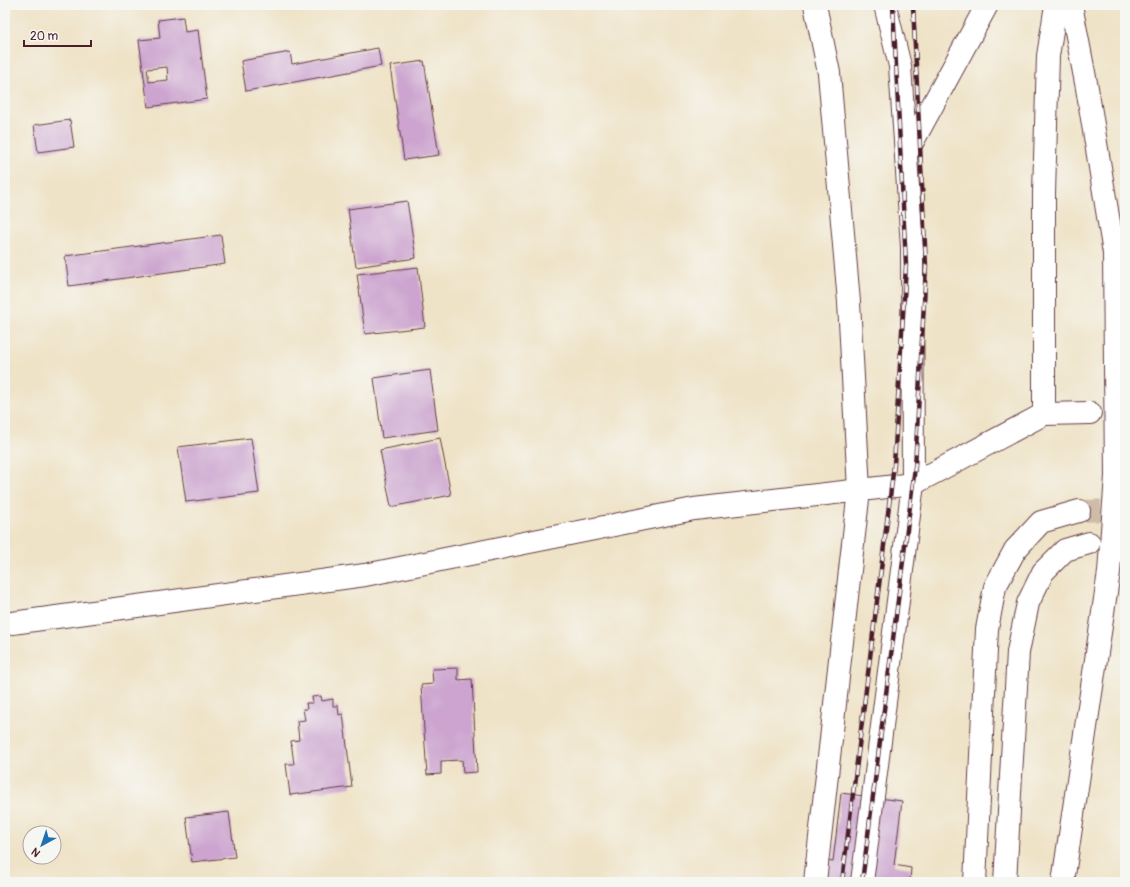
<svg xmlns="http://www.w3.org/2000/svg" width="1130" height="887" font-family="Pangolin,sans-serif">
  <rect width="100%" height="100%" fill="#f6f6f2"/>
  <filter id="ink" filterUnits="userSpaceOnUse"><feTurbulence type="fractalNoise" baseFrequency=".025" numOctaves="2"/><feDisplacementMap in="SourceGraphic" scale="8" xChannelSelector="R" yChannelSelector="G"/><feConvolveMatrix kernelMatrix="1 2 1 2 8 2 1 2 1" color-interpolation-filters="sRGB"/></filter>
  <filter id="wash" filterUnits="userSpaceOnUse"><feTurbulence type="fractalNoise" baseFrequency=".012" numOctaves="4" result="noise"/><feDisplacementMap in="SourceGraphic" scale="16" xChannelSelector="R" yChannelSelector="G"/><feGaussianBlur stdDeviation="0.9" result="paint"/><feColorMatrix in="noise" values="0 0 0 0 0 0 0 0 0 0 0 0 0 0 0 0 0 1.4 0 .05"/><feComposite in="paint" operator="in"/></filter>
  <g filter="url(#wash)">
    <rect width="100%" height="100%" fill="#efe3c7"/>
    <g id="blocks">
      <g fill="#cca4cf" fill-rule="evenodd">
        <path d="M183,17l2,15 13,-2 9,69 -59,8 -9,-67 21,-2 -2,-18zM167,67l1,13 -19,2 -2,-13z"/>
        <path d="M378,48l3,18 -135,25 -5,-30 49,-9 2,12z"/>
        <path d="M424,61l15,94 -35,5 -14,-94z"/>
        <path d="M70,120l4,27 -36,5 -4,-27z"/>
        <path d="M407,201l9,57 -60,9 -8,-58z"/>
        <path d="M221,235l4,29 -156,22 -4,-30z"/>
        <path d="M418,267l7,60 -60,7 -8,-60z"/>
        <path d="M430,370l8,60 -56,8 -8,-60z"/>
        <path d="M251,438l8,55 -73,9 -8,-55z"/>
        <path d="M440,438l11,57 -60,12 -11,-57z"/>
        <path d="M458,668v12l14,-1 5,93 -14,1 -1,-13 -21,1v13l-14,1 -6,-90 12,-1 -1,-15z"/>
        <path d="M321,696l1,5 11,-2v7h5l1,9 4,-1 9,73 -62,8 -4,-31h8l-3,-23 8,-1 -2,-19 8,-1 -2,-11h4l-1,-6h7l-1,-6z"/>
        <path d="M841,793l61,8 -8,64 17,3 -1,14h-102l3,-23 22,3z"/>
        <path d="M229,812l6,45 -43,5 -6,-45z"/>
      </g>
    </g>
  </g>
  <g filter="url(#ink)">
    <use href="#blocks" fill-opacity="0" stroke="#633c42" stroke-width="1"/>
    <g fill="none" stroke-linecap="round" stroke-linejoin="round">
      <path stroke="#cebca8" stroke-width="22" stroke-dasharray="22 11" stroke-linecap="butt" d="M1079,511l46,-1"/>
      <defs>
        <g id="minor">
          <path d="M906,154l81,-149"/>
          <path d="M1044,414v-221l4,-137 8,-51"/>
          <path d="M5,624l360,-49 329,-66 219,-25 131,-70 46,-1"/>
          <path d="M815,882l44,-392 -10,-188 -20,-229 -14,-68"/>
          <path d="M862,882l51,-398 -1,-237 -12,-181 -15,-61"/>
          <path d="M975,882l12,-253 8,-42 20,-37 26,-28 38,-11"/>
          <path d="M1005,882l13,-230 10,-49 15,-31 22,-22 24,-7"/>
          <path d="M1063,882l46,-310 7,-96 -2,-223 -27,-165 -16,-83"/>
        </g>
      </defs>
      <use href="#minor" stroke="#633c42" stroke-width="24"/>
      <use href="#minor" stroke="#fff" stroke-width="22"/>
      <defs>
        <g id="rail">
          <path d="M842,882l52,-417 12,-200 -13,-260"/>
          <path d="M862,882l53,-415 11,-201 -13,-261"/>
        </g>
      </defs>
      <use href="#rail" stroke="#4a1f2b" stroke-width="4.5"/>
      <use href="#rail" stroke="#f6f6f2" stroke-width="3" stroke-dasharray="9" stroke-linecap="butt"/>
    </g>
  </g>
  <rect width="1130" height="887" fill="none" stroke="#f6f6f2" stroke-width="20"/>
  <g transform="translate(42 845) rotate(220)"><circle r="19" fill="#f6f6f2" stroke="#b1a0a2"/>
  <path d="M0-3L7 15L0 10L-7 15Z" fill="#1f6fb2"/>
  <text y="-6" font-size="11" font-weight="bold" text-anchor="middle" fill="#4a1f2b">N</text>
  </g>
  <path d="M24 40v6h67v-6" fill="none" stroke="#4a1f2b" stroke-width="2"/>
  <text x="30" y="40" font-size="12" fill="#4a1f2b" stroke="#f6f6f2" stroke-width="3" paint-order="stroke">20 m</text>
</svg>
